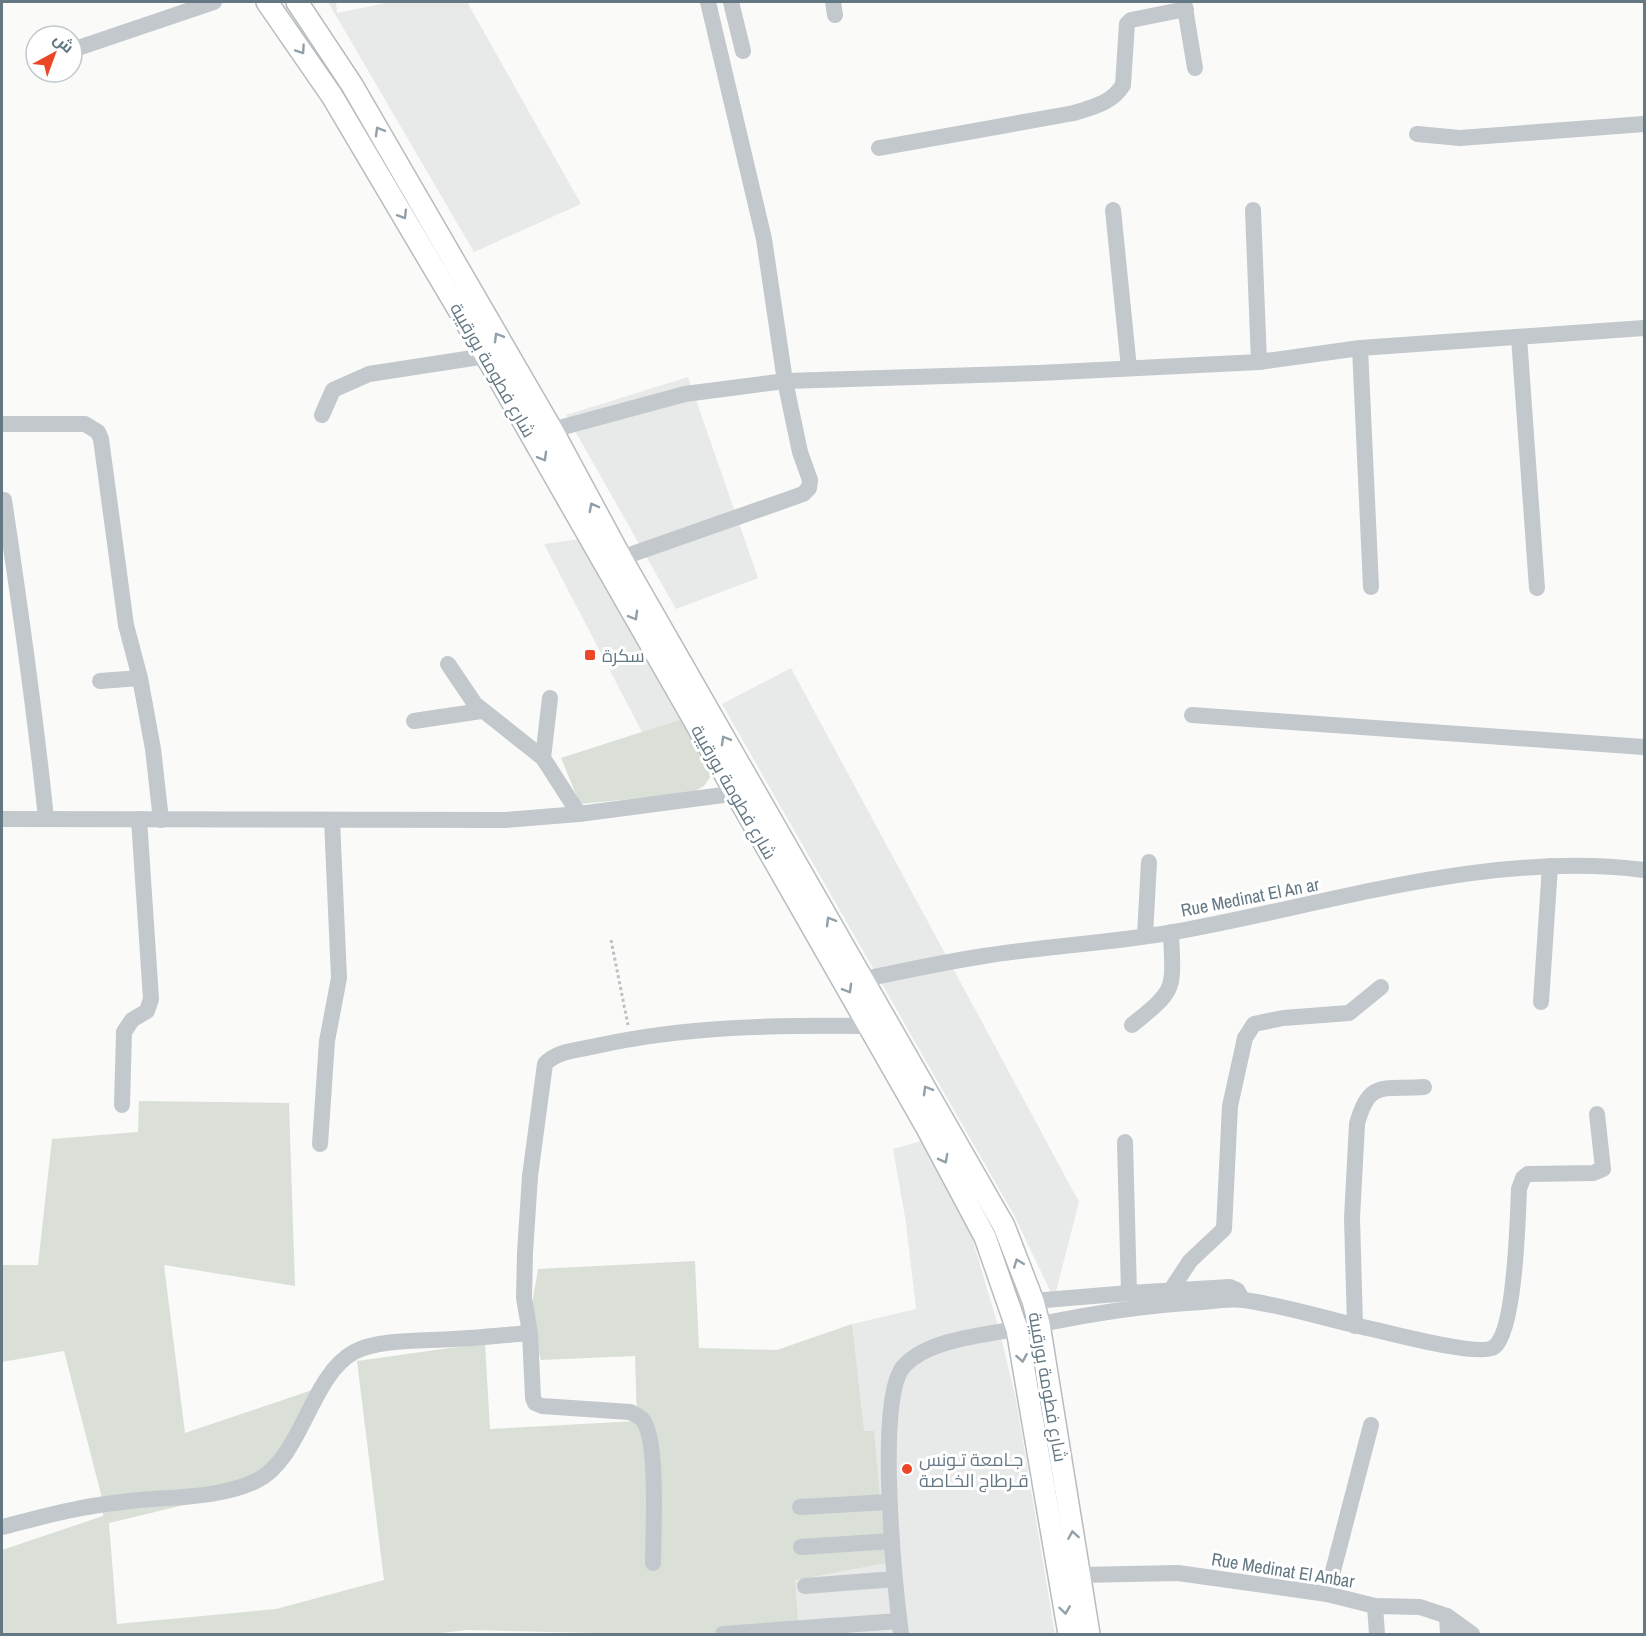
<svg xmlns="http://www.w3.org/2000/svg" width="1646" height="1636" font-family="'Archivo Narrow',Cairo,sans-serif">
  <rect width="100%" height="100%" fill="#fafaf8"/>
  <g fill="#e8eae9">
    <path d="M328,2h8l1,11 54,-11h76l114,202 -107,48z"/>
    <path d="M688,377l70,201 -82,31 -110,-194z"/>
    <path d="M581,539l101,180 -40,13 -98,-188z"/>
    <path d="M791,668l288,534 -25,97 -40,-84 -292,-511z"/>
    <path d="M922,1141l48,90 29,98 17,70 39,235h-256l-5,-54 58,-256 64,-15 -10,-86 -13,-74z"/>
  </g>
  <g fill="#dae0d7">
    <path d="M682,719l31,54 -9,13 -12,7 -112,11 -19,-46z"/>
    <path d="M139,1101l150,2 6,183 -131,-21 21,168 139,-47 -59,94 -39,15 -117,28 8,101 159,-15 108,-29 -27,-219 128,-18 5,86 147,-8 -2,-65 -94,4 -12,-38 9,-53 157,-8 4,87 78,2 75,-26 12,107h10l12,132 -91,17 4,54h-160l-172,-4 -35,4h-430v-84l101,-34 -1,-18 -38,-147 -62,11v-97h36l14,-126 86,-7z"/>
  </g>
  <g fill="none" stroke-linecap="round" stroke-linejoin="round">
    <defs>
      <g id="major">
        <path d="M267,2l65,94 154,260 441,772 58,109 32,92 52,305"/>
        <path d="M297,2l55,83 200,345 69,128 383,668 29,75 6,23 50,310"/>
      </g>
    </defs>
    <use href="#major" stroke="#b6bcc0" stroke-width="24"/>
    <path stroke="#bdc1c3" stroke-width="3" stroke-dasharray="3 3" stroke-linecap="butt" d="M611,940l17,85"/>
    <g stroke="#c3c8cc" stroke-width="16">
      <path d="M731,2l12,49"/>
      <path d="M833,2l2,13"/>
      <path d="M1184,2l11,66"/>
      <path d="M72,50l142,-48"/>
      <path d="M1417,134l43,4 184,-14"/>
      <path d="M879,148l195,-35c19,-6 38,-10 49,-28l4,-61 4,-4 55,-11"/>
      <path d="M1113,210l16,158"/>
      <path d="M1253,210l6,152"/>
      <path d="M1519,337l18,251"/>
      <path d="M1360,348l11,239"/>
      <path d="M322,415l11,-25 36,-16 117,-18"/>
      <path d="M2,424h83l13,8 3,7 25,186 14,53 13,71 8,71"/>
      <path d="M552,430l133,-36 100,-13 254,-8 220,-11 101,-14 284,-20"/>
      <path d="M4,500c16,106 31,212 42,318"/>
      <path d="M621,558l182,-64 6,-6 1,-8 -10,-28 -15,-71 -21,-142 -56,-237"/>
      <path d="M448,664l27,40 68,54"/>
      <path d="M100,681l40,-3"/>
      <path d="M550,698l-7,60 36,56"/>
      <path d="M1192,715l452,32"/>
      <path d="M414,721l67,-10"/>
      <path d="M2,819l504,1 73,-6 167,-22"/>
      <path d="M1145,935l4,-73"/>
      <path d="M864,979c40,-8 80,-17 120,-23 63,-10 127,-13 190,-24 152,-27 315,-82 470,-62"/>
      <path d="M1541,1002l9,-136"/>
      <path d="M1132,1025c46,-37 41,-35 39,-93"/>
      <path d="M122,1105l2,-73 8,-12 15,-9 4,-12 -12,-180"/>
      <path d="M1125,1142l4,151 101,-6 7,3 5,9"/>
      <path d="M320,1144l7,-103 12,-63 -7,-158"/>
      <path d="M1171,1290l19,-29 34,-32 6,-123 15,-68 9,-14 29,-6 66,-5 32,-26"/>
      <path d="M1033,1301l96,-8"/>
      <path d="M1355,1326l-3,-108 5,-94c12,-45 26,-34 67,-37"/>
      <path d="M800,1507l88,-5"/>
      <path d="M2,1527c39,-10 79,-21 120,-25 43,-6 94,-2 134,-21 46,-22 54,-105 98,-129 24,-13 71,-11 99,-13 25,-1 51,-4 77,-6"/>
      <path d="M801,1547l91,-6"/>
      <path d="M653,1563c0,-28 6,-125 -11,-144 -3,-3 -8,-5 -12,-7l-88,-6 -7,-3 -2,-5 -3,-65 -6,-35 1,-45 5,-77 15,-112c11,-13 34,-14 51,-18 90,-20 181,-21 273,-20"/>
      <path d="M1079,1575l99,-2 149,21 48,12 45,1 27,9 25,18"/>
      <path d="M805,1586l90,-7"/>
      <path d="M1327,1594l44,-169"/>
      <path d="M1375,1606l2,28"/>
      <path d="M1447,1616l1,18"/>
      <path d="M723,1634l176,-13"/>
      <path d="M901,1634c-6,-46 -26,-237 3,-268 26,-29 91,-32 128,-40 56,-12 113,-21 170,-24 14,-1 29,-4 42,-2 43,6 85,20 128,29 21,5 108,28 122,18 21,-15 24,-131 25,-158l4,-11 5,-4 65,-1 10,-4 -6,-55"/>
    </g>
    <use href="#major" stroke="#fff" stroke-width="21"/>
  </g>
  <defs><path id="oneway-chevron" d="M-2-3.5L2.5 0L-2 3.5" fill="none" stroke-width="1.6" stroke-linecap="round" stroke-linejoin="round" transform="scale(1.5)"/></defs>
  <g stroke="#92a0a9">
    <use href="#oneway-chevron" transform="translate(301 50) rotate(56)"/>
    <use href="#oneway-chevron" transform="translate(379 131) rotate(-120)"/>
    <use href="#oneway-chevron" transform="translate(403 215) rotate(59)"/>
    <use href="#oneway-chevron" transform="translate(498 337) rotate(-120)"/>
    <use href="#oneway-chevron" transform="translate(543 457) rotate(60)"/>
    <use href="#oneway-chevron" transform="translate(593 507) rotate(-118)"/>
    <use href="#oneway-chevron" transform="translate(634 616) rotate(60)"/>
    <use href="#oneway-chevron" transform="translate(725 740) rotate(-120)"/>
    <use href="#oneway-chevron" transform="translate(830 921) rotate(-120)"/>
    <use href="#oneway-chevron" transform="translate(848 989) rotate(60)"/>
    <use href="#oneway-chevron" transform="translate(927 1090) rotate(-120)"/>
    <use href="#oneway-chevron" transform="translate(944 1159) rotate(62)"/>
    <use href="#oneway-chevron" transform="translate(1018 1263) rotate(-111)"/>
    <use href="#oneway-chevron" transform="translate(1022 1358) rotate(80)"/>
    <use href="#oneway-chevron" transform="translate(1073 1535) rotate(-99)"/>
    <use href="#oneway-chevron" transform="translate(1065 1610) rotate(82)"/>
  </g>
  <g fill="#eb4727" stroke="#fff" stroke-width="2">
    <rect x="584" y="649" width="12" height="12" rx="3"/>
    <circle cx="907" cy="1469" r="6"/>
  </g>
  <g text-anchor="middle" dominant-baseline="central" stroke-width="6" stroke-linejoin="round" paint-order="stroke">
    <g font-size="18" fill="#647884" stroke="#fff">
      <text transform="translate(493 370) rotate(60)">شارع فطومة بورقيبة</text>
      <text transform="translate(734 792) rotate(60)">شارع فطومة بورقيبة</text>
      <text transform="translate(1250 897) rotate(-11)">Rue Medinat El An ar</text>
      <text transform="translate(1048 1387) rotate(80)">شارع فطومة بورقيبة</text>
      <text transform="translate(1283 1570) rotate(9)">Rue Medinat El Anbar</text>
    </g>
    <g font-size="18" fill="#647884" stroke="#fff" text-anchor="start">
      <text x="602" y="655">سكرة</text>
      <text x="919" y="1459">جـامعة تـونس<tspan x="919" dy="21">قـرطاج الخـاصة</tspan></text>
    </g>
  </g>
  <rect width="1646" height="1636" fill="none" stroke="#647884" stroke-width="6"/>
  <g transform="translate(54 54) rotate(41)"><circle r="28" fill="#ffffff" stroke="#c1c9ce" stroke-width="1.5"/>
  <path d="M0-4.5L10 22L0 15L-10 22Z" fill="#eb4727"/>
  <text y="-9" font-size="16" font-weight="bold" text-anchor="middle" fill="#647884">ش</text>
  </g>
</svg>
